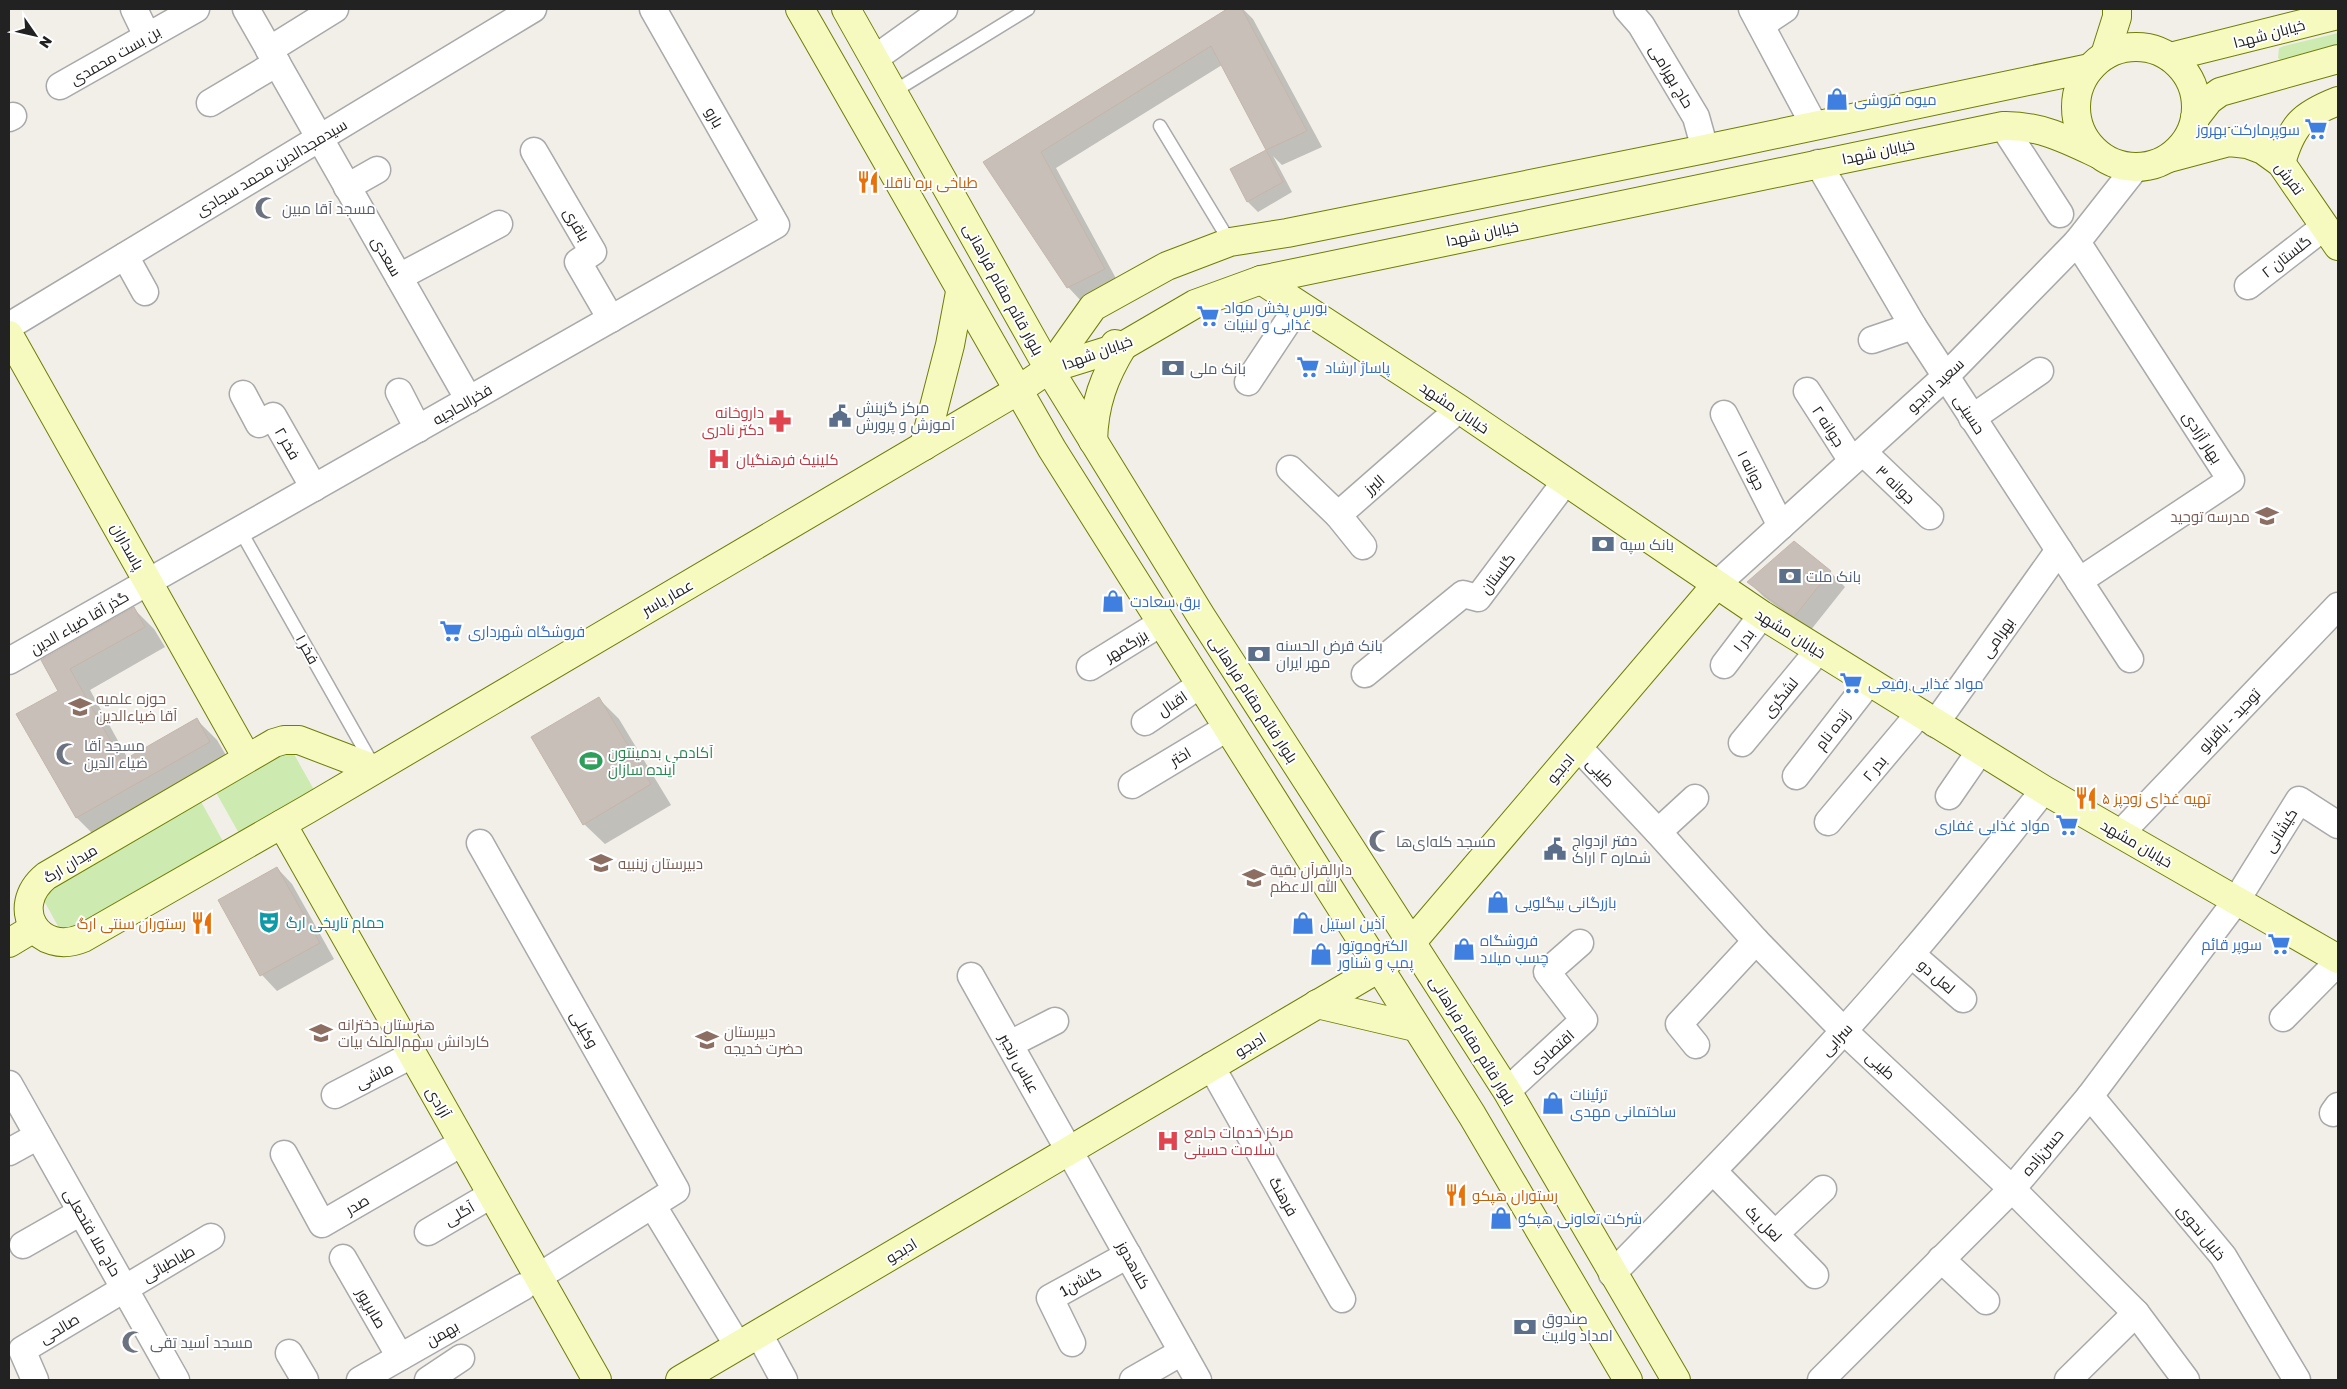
<svg xmlns="http://www.w3.org/2000/svg" width="2347" height="1389" font-family="'Golos Text',Cairo,sans-serif">
  <rect width="100%" height="100%" fill="#f2efe9"/>
  <g fill="#cdebb0">
    <path d="M2338,33v16l-56,12 -4,-3 1,-10 5,-2z"/>
    <path d="M290,747l27,48 -76,42 -27,-48z"/>
    <path d="M199,798l26,47 -161,92 -26,-47z"/>
  </g>
  <g fill="#0003">
    <path d="M1229,9h14l10,10 69,128 -40,18 -9,-9 19,36 -34,20 -10,-10 -16,-32 35,-19 -45,-86 -166,103 63,116 -36,19 -15,-16 -83,-125z"/>
    <path d="M1830,572l15,15 -35,44 -46,-34 -15,-15z"/>
    <path d="M134,609l20,20 11,18 -75,43 38,69 69,-39 20,20 13,22 -133,76 -20,-20 -59,-104 41,-23 -17,-30z"/>
    <path d="M599,699l20,20 52,86 -66,39 -21,-20z"/>
    <path d="M277,868l15,16 42,75 -57,32 -15,-16z"/>
  </g>
  <g fill="#c7bfb8" stroke="#c4b6ab">
    <path d="M1227,9h15l65,122 -41,19 -55,-104 -170,106 64,117 -38,19 -84,-126z"/>
    <path d="M1266,150l17,32 -36,20 -17,-33z"/>
    <path d="M1794,541l37,30 -37,46 -47,-35z"/>
    <path d="M134,607l11,20 -75,42 52,92 75,-43 13,24 -134,76 -60,-104 42,-23 -17,-31z"/>
    <path d="M599,697l52,87 -68,41 -52,-88z"/>
    <path d="M277,867l43,76 -60,33 -42,-76z"/>
  </g>
  <g fill="none" stroke-linecap="round" stroke-linejoin="round">
    <defs>
      <g id="lane">
        <path d="M893,92l135,-83"/>
        <path d="M1160,126l70,116"/>
        <path d="M240,530l133,235"/>
      </g>
      <g id="street">
        <path d="M134,9l13,27"/>
        <path d="M246,9l223,391"/>
        <path d="M1627,9l14,16 55,92 9,32"/>
        <path d="M1752,9l62,116"/>
        <path d="M1761,25l24,-16"/>
        <path d="M269,50l66,-41"/>
        <path d="M874,59l70,-50"/>
        <path d="M60,86l136,-77"/>
        <path d="M210,103l67,-40"/>
        <path d="M9,118l4,-2"/>
        <path d="M2003,126l57,88"/>
        <path d="M534,151l59,101 -15,10 33,57"/>
        <path d="M1818,163l95,163 217,333"/>
        <path d="M347,187l30,-17"/>
        <path d="M2077,242l154,238 -152,101"/>
        <path d="M125,256l20,36"/>
        <path d="M399,277l100,-53"/>
        <path d="M2248,286l76,-59"/>
        <path d="M9,326l524,-317"/>
        <path d="M1872,340l41,-14"/>
        <path d="M1248,382l51,-77"/>
        <path d="M1807,391l45,70"/>
        <path d="M399,392l19,37"/>
        <path d="M243,394l16,30 14,-8 41,72"/>
        <path d="M1724,414l57,112"/>
        <path d="M1972,418l68,-47"/>
        <path d="M1863,452l67,64"/>
        <path d="M1290,469l48,46 121,-106"/>
        <path d="M1338,515l25,31"/>
        <path d="M1716,585l229,-208 132,-135 59,-75"/>
        <path d="M9,661l767,-436 -123,-216"/>
        <path d="M1724,665l38,-50"/>
        <path d="M1090,667l71,-44"/>
        <path d="M1365,674l98,-80 15,4 87,-116"/>
        <path d="M1145,722l55,-37"/>
        <path d="M1935,724l124,-174"/>
        <path d="M1742,743l76,-92"/>
        <path d="M1578,747l80,85 98,109 88,90 168,158 124,124 50,67"/>
        <path d="M1796,776l73,-94"/>
        <path d="M1132,785l95,-57"/>
        <path d="M1949,796l31,-45"/>
        <path d="M1828,822l91,-108"/>
        <path d="M1658,832l37,-34"/>
        <path d="M2121,833l217,-227"/>
        <path d="M480,843l196,347 -138,87"/>
        <path d="M1911,954l52,45"/>
        <path d="M971,976l227,404"/>
        <path d="M2283,1018l55,-56"/>
        <path d="M1010,1044l45,-23"/>
        <path d="M1696,1045l-17,-21 77,-83"/>
        <path d="M1211,1066l131,233"/>
        <path d="M9,1084l167,296"/>
        <path d="M1507,1091l77,-71 -37,-48 33,-29"/>
        <path d="M335,1095l77,-40"/>
        <path d="M2090,1096l133,160 74,124"/>
        <path d="M2333,1113l5,-7"/>
        <path d="M9,1152l29,-16"/>
        <path d="M284,1154l38,70 140,-81"/>
        <path d="M1713,1171l102,104"/>
        <path d="M653,1206l85,140"/>
        <path d="M428,1232l63,-37"/>
        <path d="M1775,1234l48,-45"/>
        <path d="M23,1245l58,-33"/>
        <path d="M343,1258l57,99"/>
        <path d="M1941,1259l45,42"/>
        <path d="M1612,1274c102,-104 205,-209 299,-320 46,-53 89,-109 133,-164"/>
        <path d="M759,1334l25,46"/>
        <path d="M1072,1343l-22,-45 78,-43"/>
        <path d="M289,1353l16,27"/>
        <path d="M35,1380l-13,-30 189,-113"/>
        <path d="M360,1380l163,-93"/>
        <path d="M428,1380l33,-22"/>
        <path d="M1133,1380l49,-28"/>
        <path d="M1821,1380l191,-191 78,-93 146,-195 63,-101 39,25"/>
        <path d="M2068,1380l68,-67"/>
      </g>
      <g id="secondary">
        <path d="M800,9l252,440 420,666 156,265"/>
        <path d="M846,9l203,360 152,247 306,475 169,289"/>
        <circle cx="2136" cy="107" r="60"/>
        <path d="M2105,55l12,-38v-8"/>
        <path d="M2170,57l168,-42"/>
        <path d="M2195,118l14,-18 11,-8 118,-33"/>
        <path d="M2169,158l60,-16 18,2 16,6 18,13 57,83"/>
        <path d="M2281,163c11,-38 21,-48 57,-62"/>
        <path d="M1261,280l198,129 303,206 282,175 294,169"/>
        <path d="M9,335l238,423"/>
        <path d="M1049,369l44,-62 74,-41 63,-24 57,-9 418,-84 385,-81"/>
        <path d="M1093,441c1,-37 11,-64 30,-95l-8,-2"/>
        <path d="M924,446l26,-101 10,-53"/>
        <path d="M375,769l-76,-29h-15l-10,3 -228,133c-38,31 -8,81 37,62l225,-129 709,-418 32,-22 74,-23 72,-42 66,-24 742,-154c36,-1 63,13 95,28"/>
        <path d="M282,824l315,556"/>
        <path d="M9,943l25,-15"/>
        <path d="M1317,1004l98,23"/>
        <path d="M680,1380l699,-412 32,-25 305,-358"/>
      </g>
    </defs>
    <use href="#lane" stroke="#a9a9a9" stroke-width="15"/>
    <use href="#street" stroke="#a9a9a9" stroke-width="29"/>
    <use href="#secondary" stroke="#707d05" stroke-width="30"/>
    <use href="#lane" stroke="#fff" stroke-width="12"/>
    <use href="#street" stroke="#fff" stroke-width="26"/>
    <use href="#secondary" stroke="#f7fabf" stroke-width="28"/>
  </g>
  <defs>
    <symbol id="shop-bare" viewBox="-9 -9 18 18"><path d="M-5-2.5h2.3a2.7 3.5 0 0 1 5.4 0H5L5.5 6h-11ZM-1.5-2.5h3a1.5 2.3 0 0 0-3 0Z" fill="#3f7fe0" stroke="#fff" stroke-width="2.5" paint-order="stroke"/></symbol>
    <symbol id="supermarket-bare" viewBox="-9 -9 18 18"><path d="M-6-5.5h2.5l.6 2H6L4.5 2H-2.5L-4.4-4H-6ZM-1.5 3.2a1.3 1.3 0 1 0 .1 0ZM3 3.2a1.3 1.3 0 1 0 .1 0Z" fill="#3f7fe0" stroke="#fff" stroke-width="2.5" paint-order="stroke"/></symbol>
    <symbol id="restaurant-bare" viewBox="-9 -9 18 18"><path d="M-5-6h1v4h1v-4h1v4h1v-4h1v5L-1.5 .5V6h-2V.5L-5-1ZM5-6V6H3V1.5H1.5Q1.5-4 5-6Z" fill="#e8710a" stroke="#fff" stroke-width="2.5" paint-order="stroke"/></symbol>
    <symbol id="mosque-bare" viewBox="-9 -9 18 18"><path d="M3.5-4.9A6 6 0 1 0 3.5 4.9A5 5 0 1 1 3.5-4.9Z" fill="#6b7280" stroke="#fff" stroke-width="2.5" paint-order="stroke"/></symbol>
    <symbol id="bank-bare" viewBox="-9 -9 18 18"><path d="M-6-4H6V4H-6ZM0-2.3a2.3 2.3 0 1 0 0 4.6a2.3 2.3 0 1 0 0-4.6Z" fill="#5c6f8a" stroke="#fff" stroke-width="2.5" paint-order="stroke"/></symbol>
    <symbol id="civic-bare" viewBox="-9 -9 18 18"><path d="M-.6-6.5H3V-4.5H.6V-3L4-1V1h2V6H-6V1h2V-1L-.6-3ZM-1.2 2.5V6h2.4V2.5Z" fill="#5c6f8a" stroke="#fff" stroke-width="2.5" paint-order="stroke"/></symbol>
    <symbol id="pharmacy-bare" viewBox="-9 -9 18 18"><path d="M-2-6h4v4h4v4h-4v4h-4v-4h-4v-4h4Z" fill="#e0444e" stroke="#fff" stroke-width="2.5" paint-order="stroke"/></symbol>
    <symbol id="hospital-bare" viewBox="-9 -9 18 18"><path d="M-5-5h3v3.5h4V-5h3V5h-3V1.5h-4V5h-3Z" fill="#e0444e" stroke="#fff" stroke-width="2.5" paint-order="stroke"/></symbol>
    <symbol id="school-bare" viewBox="-9 -9 18 18"><path d="M0-5L7-2L0 1L-7-2ZM-4 1L0 2.5L4 1V4Q0 6-4 4Z" fill="#8d6e63" stroke="#fff" stroke-width="2.5" paint-order="stroke"/></symbol>
    <symbol id="university-bare" viewBox="-9 -9 18 18"><path d="M0-5L7-2L0 1L-7-2ZM-4 1L0 2.5L4 1V4Q0 6-4 4Z" fill="#8d6e63" stroke="#fff" stroke-width="2.5" paint-order="stroke"/></symbol>
    <symbol id="stadium-bare" viewBox="-9 -9 18 18"><path d="M0-5a6.5 5 0 1 0 0 10a6.5 5 0 1 0 0-10ZM-3.5-1.8h7v3.6h-7Z" fill="#2e9e5b" stroke="#fff" stroke-width="2.5" paint-order="stroke"/></symbol>
    <symbol id="theatre-bare" viewBox="-9 -9 18 18"><path d="M-5-5.5Q0-4 5-5.5V0Q5 5 0 6Q-5 5-5 0ZM-3.3-2.5H-1v1.5H-3.3ZM1-2.5H3.3v1.5H1ZM-2.8 1Q0 5.5 2.8 1Z" fill="#0f9aa8" stroke="#fff" stroke-width="2.5" paint-order="stroke"/></symbol>
  </defs>
  <g fill-rule="evenodd">
    <use href="#shop-bare" x="1821" y="83" width="32" height="32"/>
    <use href="#supermarket-bare" x="2300" y="113" width="32" height="32"/>
    <use href="#restaurant-bare" x="852" y="166" width="32" height="32"/>
    <use href="#mosque-bare" x="250" y="192" width="32" height="32"/>
    <use href="#supermarket-bare" x="1192" y="300" width="32" height="32"/>
    <use href="#supermarket-bare" x="1292" y="351" width="32" height="32"/>
    <use href="#bank-bare" x="1157" y="352" width="32" height="32"/>
    <use href="#civic-bare" x="824" y="400" width="32" height="32"/>
    <use href="#pharmacy-bare" x="764" y="405" width="32" height="32"/>
    <use href="#hospital-bare" x="703" y="443" width="32" height="32"/>
    <use href="#school-bare" x="2251" y="500" width="32" height="32"/>
    <use href="#bank-bare" x="1587" y="528" width="32" height="32"/>
    <use href="#bank-bare" x="1774" y="560" width="32" height="32"/>
    <use href="#shop-bare" x="1097" y="585" width="32" height="32"/>
    <use href="#supermarket-bare" x="435" y="615" width="32" height="32"/>
    <use href="#bank-bare" x="1243" y="638" width="32" height="32"/>
    <use href="#supermarket-bare" x="1835" y="667" width="32" height="32"/>
    <use href="#university-bare" x="64" y="691" width="32" height="32"/>
    <use href="#mosque-bare" x="51" y="738" width="32" height="32"/>
    <use href="#stadium-bare" x="575" y="745" width="32" height="32"/>
    <use href="#restaurant-bare" x="2070" y="782" width="32" height="32"/>
    <use href="#supermarket-bare" x="2051" y="809" width="32" height="32"/>
    <use href="#mosque-bare" x="1364" y="825" width="32" height="32"/>
    <use href="#civic-bare" x="1539" y="833" width="32" height="32"/>
    <use href="#school-bare" x="585" y="847" width="32" height="32"/>
    <use href="#school-bare" x="1238" y="862" width="32" height="32"/>
    <use href="#shop-bare" x="1482" y="886" width="32" height="32"/>
    <use href="#theatre-bare" x="253" y="906" width="32" height="32"/>
    <use href="#restaurant-bare" x="186" y="907" width="32" height="32"/>
    <use href="#shop-bare" x="1287" y="907" width="32" height="32"/>
    <use href="#supermarket-bare" x="2263" y="928" width="32" height="32"/>
    <use href="#shop-bare" x="1448" y="933" width="32" height="32"/>
    <use href="#shop-bare" x="1305" y="938" width="32" height="32"/>
    <use href="#school-bare" x="305" y="1017" width="32" height="32"/>
    <use href="#school-bare" x="691" y="1024" width="32" height="32"/>
    <use href="#shop-bare" x="1537" y="1087" width="32" height="32"/>
    <use href="#hospital-bare" x="1152" y="1125" width="32" height="32"/>
    <use href="#restaurant-bare" x="1440" y="1179" width="32" height="32"/>
    <use href="#shop-bare" x="1485" y="1202" width="32" height="32"/>
    <use href="#bank-bare" x="1509" y="1311" width="32" height="32"/>
    <use href="#mosque-bare" x="117" y="1326" width="32" height="32"/>
  </g>
  <g text-anchor="middle" dominant-baseline="central" stroke-width="4" stroke-linejoin="round" paint-order="stroke">
    <g font-size="15" fill="#222" stroke="#fff">
      <text transform="translate(2269 33) rotate(-15)">خیابان شهدا</text>
      <text transform="translate(115 55) rotate(-30)">بن بست محمدی</text>
      <text transform="translate(1672 76) rotate(59)">حاج بهرامی</text>
      <text transform="translate(715 117) rotate(60)">بارو</text>
      <text transform="translate(1878 151) rotate(-12)">خیابان شهدا</text>
      <text transform="translate(271 167) rotate(-31)">سیدمجدالدین محمد سجادی</text>
      <text transform="translate(2290 178) rotate(53)">تفرش</text>
      <text transform="translate(577 224) rotate(60)">باقری</text>
      <text transform="translate(1482 233) rotate(-12)">خیابان شهدا</text>
      <text transform="translate(387 256) rotate(60)">سعدی</text>
      <text transform="translate(2286 256) rotate(-38)">گلستان ۲</text>
      <text transform="translate(1004 289) rotate(61)">بلوار قائم مقام فراهانی</text>
      <text transform="translate(1097 352) rotate(-20)">خیابان شهدا</text>
      <text transform="translate(1935 385) rotate(-43)">سعید ادبجو</text>
      <text transform="translate(462 404) rotate(-30)">فخرالحاجیه</text>
      <text transform="translate(1455 407) rotate(34)">خیابان مشهد</text>
      <text transform="translate(1970 414) rotate(57)">حسینی</text>
      <text transform="translate(1829 426) rotate(57)">جوانه ۲</text>
      <text transform="translate(2203 437) rotate(57)">بهار آزادی</text>
      <text transform="translate(288 443) rotate(60)">فخر ۲</text>
      <text transform="translate(1752 470) rotate(63)">جوانه ۱</text>
      <text transform="translate(1374 484) rotate(-41)">البرز</text>
      <text transform="translate(1896 484) rotate(44)">جوانه ۳</text>
      <text transform="translate(128 546) rotate(61)">پاسداران</text>
      <text transform="translate(1497 573) rotate(-53)">گلستان</text>
      <text transform="translate(667 597) rotate(-30)">عمار یاسر</text>
      <text transform="translate(79 622) rotate(-30)">گذر آقا ضیاء الدین</text>
      <text transform="translate(1791 633) rotate(32)">خیابان مشهد</text>
      <text transform="translate(1997 637) rotate(-55)">بهرامی</text>
      <text transform="translate(1743 640) rotate(-53)">بدر ۱</text>
      <text transform="translate(1126 645) rotate(-31)">بزرگمهر</text>
      <text transform="translate(308 649) rotate(61)">فخر ۱</text>
      <text transform="translate(1780 697) rotate(-51)">لشگری</text>
      <text transform="translate(1254 699) rotate(57)">بلوار قائم مقام فراهانی</text>
      <text transform="translate(1172 703) rotate(-34)">اقبال</text>
      <text transform="translate(2229 720) rotate(-46)">توحید - باقرلو</text>
      <text transform="translate(1832 729) rotate(-52)">زنده نام</text>
      <text transform="translate(1180 756) rotate(-31)">اختر</text>
      <text transform="translate(1560 768) rotate(-49)">ادبجو</text>
      <text transform="translate(1874 768) rotate(-50)">بدر ۲</text>
      <text transform="translate(1601 772) rotate(47)">طیبی</text>
      <text transform="translate(2280 830) rotate(-58)">کیشانی</text>
      <text transform="translate(2137 843) rotate(30)">خیابان مشهد</text>
      <text transform="translate(70 863) rotate(-31)">میدان ارگ</text>
      <text transform="translate(1937 976) rotate(41)">لعل دو</text>
      <text transform="translate(585 1029) rotate(60)">وکیلی</text>
      <text transform="translate(1836 1039) rotate(-47)">سرابی</text>
      <text transform="translate(1473 1040) rotate(58)">بلوار قائم مقام فراهانی</text>
      <text transform="translate(1250 1044) rotate(-31)">ادبجو</text>
      <text transform="translate(1551 1051) rotate(-42)">اقتصادی</text>
      <text transform="translate(1020 1063) rotate(61)">عباس رنجبر</text>
      <text transform="translate(1881 1065) rotate(43)">طیبی</text>
      <text transform="translate(374 1075) rotate(-27)">ماشی</text>
      <text transform="translate(439 1102) rotate(61)">آزادی</text>
      <text transform="translate(2042 1152) rotate(-50)">حسن‌زاده</text>
      <text transform="translate(1284 1196) rotate(61)">فرهنگ</text>
      <text transform="translate(357 1204) rotate(-30)">صدر</text>
      <text transform="translate(459 1213) rotate(-30)">آگلی</text>
      <text transform="translate(1764 1223) rotate(45)">لعل یک</text>
      <text transform="translate(93 1232) rotate(60)">حاج ملا فتحعلی</text>
      <text transform="translate(2202 1232) rotate(51)">خلیل نحوی</text>
      <text transform="translate(901 1250) rotate(-31)">ادبجو</text>
      <text transform="translate(168 1263) rotate(-30)">طباطبائی</text>
      <text transform="translate(1134 1265) rotate(61)">کلاهدوز</text>
      <text transform="translate(1080 1281) rotate(-29)">گلشن1</text>
      <text transform="translate(372 1308) rotate(60)">صابرپور</text>
      <text transform="translate(59 1328) rotate(-31)">صالحی</text>
      <text transform="translate(442 1333) rotate(-30)">بهمن</text>
    </g>
    <g font-size="15" fill="#366cbe" stroke="#fff" text-anchor="start">
      <text x="1854" y="99">میوه فروشی</text>
      <text x="2300" y="129" text-anchor="end">سوپرمارکت بهروز</text>
      <text x="1224" y="307">بورس پخش مواد<tspan x="1224" dy="17">غذایی و لبنیات</tspan></text>
      <text x="1325" y="367">پاساژ ارشاد</text>
      <text x="1130" y="601">برق سعادت</text>
      <text x="468" y="631">فروشگاه شهرداری</text>
      <text x="1868" y="683">مواد غذایی رفیعی</text>
      <text x="2050" y="825" text-anchor="end">مواد غذایی غفاری</text>
      <text x="1515" y="902">بازرگانی بیگلویی</text>
      <text x="1320" y="923">آذین استیل</text>
      <text x="1480" y="940">فروشگاه<tspan x="1480" dy="17">چسب میلاد</tspan></text>
      <text x="2262" y="944" text-anchor="end">سوپر قائم</text>
      <text x="1338" y="945">الکتروموتور<tspan x="1338" dy="17">پمپ و شناور</tspan></text>
      <text x="1570" y="1094">ترئینات<tspan x="1570" dy="17">ساختمانی مهدی</tspan></text>
      <text x="1518" y="1218">شرکت تعاونی هپکو</text>
    </g>
    <g font-size="15" fill="#c56008" stroke="#fff" text-anchor="start">
      <text x="884" y="182">طباخی بره ناقلا</text>
      <text x="2102" y="798">تهیه غذای زودپز ۵</text>
      <text x="186" y="923" text-anchor="end">رستوران سنتی ارگ</text>
      <text x="1472" y="1195">رستوران هپکو</text>
    </g>
    <g font-size="15" fill="#5b616d" stroke="#fff" text-anchor="start">
      <text x="282" y="208">مسجد آقا مبین</text>
      <text x="84" y="745">مسجد آقا<tspan x="84" dy="17">ضیاء الدین</tspan></text>
      <text x="1396" y="841">مسجد کله‌ای‌ها</text>
      <text x="150" y="1342">مسجد آسید تقی</text>
    </g>
    <g font-size="15" fill="#4e5e75" stroke="#fff" text-anchor="start">
      <text x="1190" y="368">بانک ملی</text>
      <text x="856" y="407">مرکز گزینش<tspan x="856" dy="17">آموزش و پرورش</tspan></text>
      <text x="1620" y="544">بانک سپه</text>
      <text x="1806" y="576">بانک ملت</text>
      <text x="1276" y="645">بانک قرض الحسنه<tspan x="1276" dy="17">مهر ایران</tspan></text>
      <text x="1572" y="840">دفتر ازدواج<tspan x="1572" dy="17">شماره ۲ اراک</tspan></text>
      <text x="1542" y="1318">صندوق<tspan x="1542" dy="17">امداد ولایت</tspan></text>
    </g>
    <g font-size="15" fill="#be3a42" stroke="#fff" text-anchor="start">
      <text x="764" y="412" text-anchor="end">داروخانه<tspan x="764" dy="17">دکتر نادری</tspan></text>
      <text x="736" y="459">کلینیک فرهنگیان</text>
      <text x="1184" y="1132">مرکز خدمات جامع<tspan x="1184" dy="17">سلامت حسینی</tspan></text>
    </g>
    <g font-size="15" fill="#785e54" stroke="#fff" text-anchor="start">
      <text x="2250" y="516" text-anchor="end">مدرسه توحید</text>
      <text x="96" y="698">حوزه علمیه<tspan x="96" dy="17">آقا ضیاءالدین</tspan></text>
      <text x="618" y="863">دبیرستان زینبیه</text>
      <text x="1270" y="869">دارالقرآن بقیة<tspan x="1270" dy="17">الله الاعظم</tspan></text>
      <text x="338" y="1024">هنرستان دخترانه<tspan x="338" dy="17">کاردانش سهم‌الملک بیات</tspan></text>
      <text x="724" y="1031">دبیرستان<tspan x="724" dy="17">حضرت خدیجه</tspan></text>
    </g>
    <g font-size="15" fill="#27864d" stroke="#fff" text-anchor="start">
      <text x="608" y="752">آکادمی بدمینتون<tspan x="608" dy="17">آینده سازان</tspan></text>
    </g>
    <g font-size="15" fill="#0d838f" stroke="#fff" text-anchor="start">
      <text x="286" y="922">حمام تاریخی ارگ</text>
    </g>
  </g>
  <rect width="2347" height="1389" fill="none" stroke="#222222" stroke-width="20"/>
  <g transform="translate(35 35) rotate(124)" stroke="#ffffff" stroke-width="4" paint-order="stroke">
  <path d="M0-4L9 19L0 12L-9 19Z" fill="#222222"/>
  <text y="-8" font-size="14" font-weight="bold" text-anchor="middle" fill="#222222">N</text>
  </g>
</svg>
